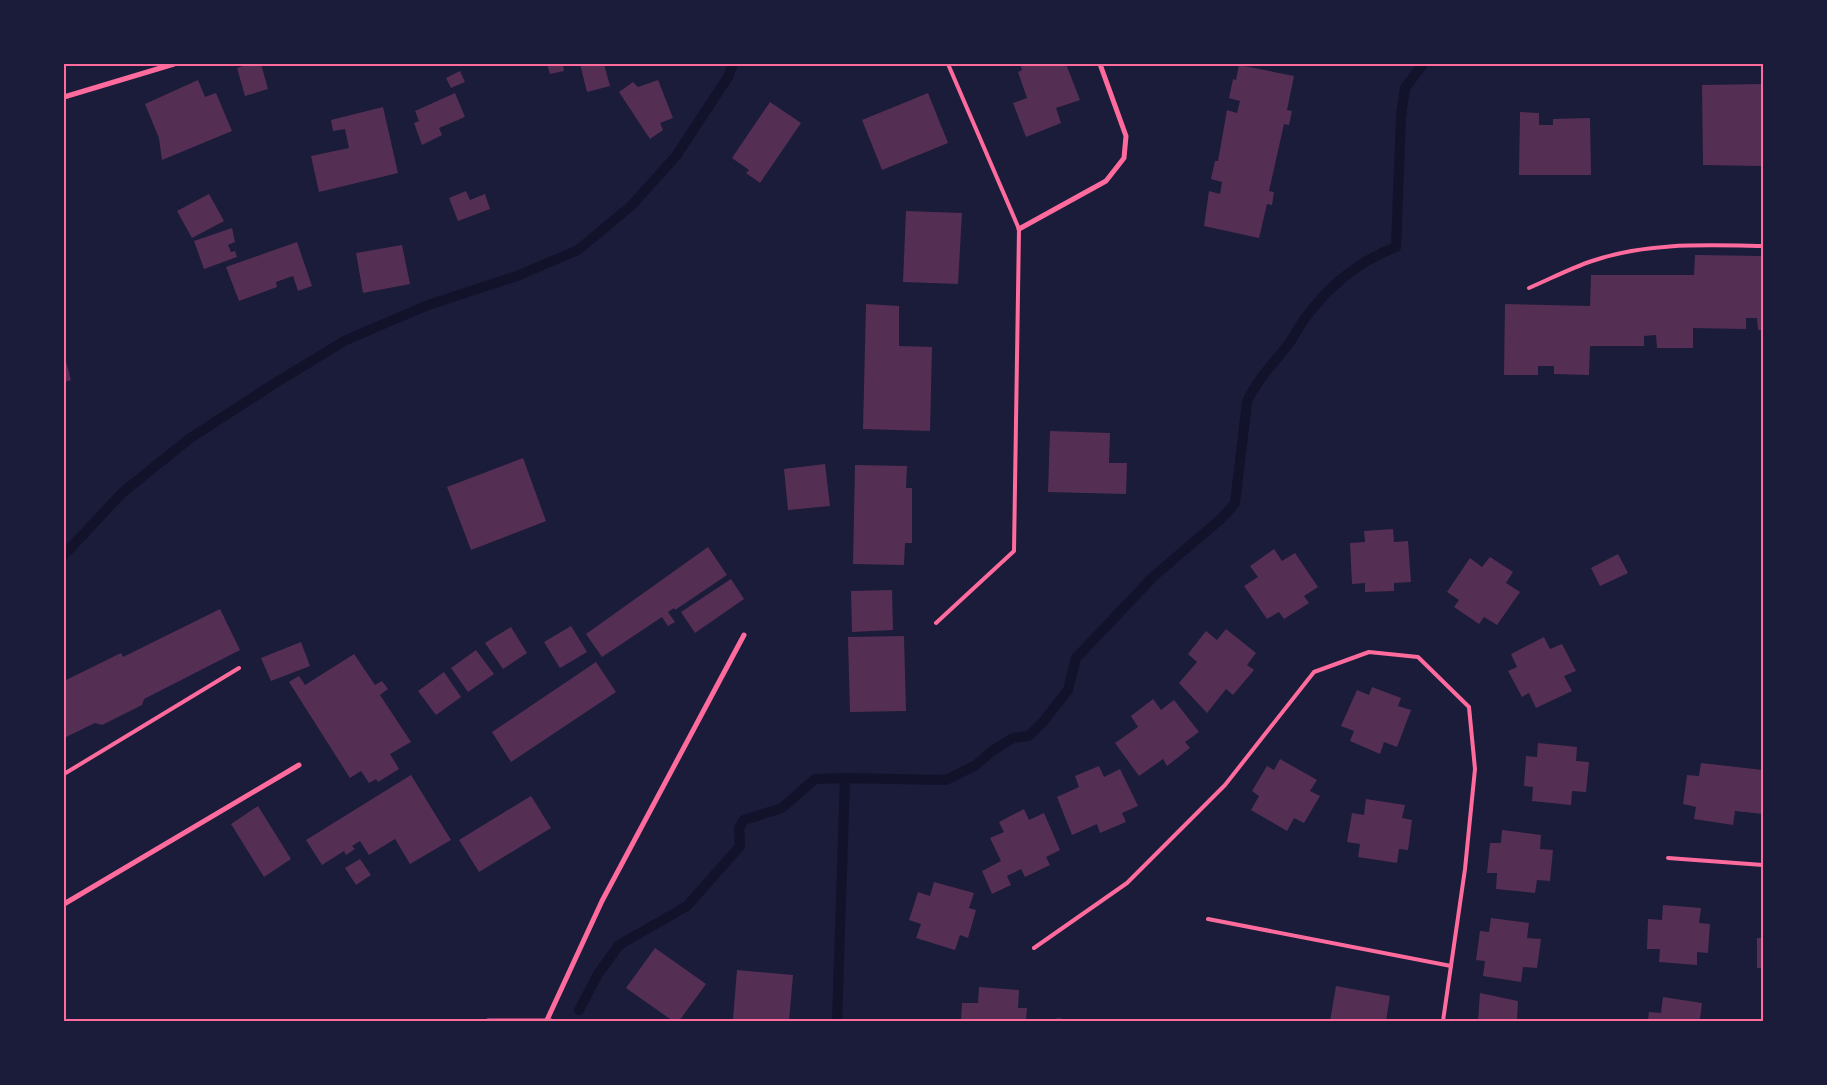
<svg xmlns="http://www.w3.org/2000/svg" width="1827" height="1085" font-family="Mulish,sans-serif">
  <rect width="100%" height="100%" fill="#1b1b3a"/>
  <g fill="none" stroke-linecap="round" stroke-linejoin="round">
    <g stroke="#12122b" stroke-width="10">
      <path d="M64,555l58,-62 67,-54 83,-54 74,-45 82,-35 89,-29 61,-26 53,-44 45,-50 52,-79 5,-13"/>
      <path d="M579,1010l19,-36 21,-29 68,-39 53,-60 -1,-18 5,-8 38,-12 33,-29 30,-1"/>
      <path d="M837,1021l8,-243 101,2 30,-15 16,-14 21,-13 16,-2 14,-14 25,-32 8,-32 78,-82 69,-59 12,-14 12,-101c9,-21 26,-38 40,-56 7,-9 12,-20 19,-29 24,-32 53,-56 90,-70l5,-130 4,-29 18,-24"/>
    </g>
  </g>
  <g fill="#542f53">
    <path d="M249,64h12l7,25 -23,7 -8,-28z"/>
    <path d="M547,64h16l1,7 -14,3z"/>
    <path d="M580,64h24l6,22 -23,6z"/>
    <path d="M1020,64h46l14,36 -24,8 5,15 -35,14 -13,-34 14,-5 -9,-26 4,-2z"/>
    <path d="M1239,65l55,11 -7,34 5,1 -3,14 -5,-1 -15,67 5,1 -2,13 -5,-1 -8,34 -55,-12 5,-35 11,3 2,-12 -11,-3 4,-18h3l9,-51 10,3 3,-12 -11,-3 4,-19 3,1z"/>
    <path d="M460,71l5,11 -14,6 -5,-10z"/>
    <path d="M198,80l7,17 11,-4 16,38 -70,29 -3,-22 -14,-34z"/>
    <path d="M658,80l15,38 -13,5 3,7 -13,9 -31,-47 14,-10 5,5z"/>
    <path d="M1763,84v82l-60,-1 -1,-80z"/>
    <path d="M455,93l10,24 -26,11 3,7 -20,10 -8,-22 5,-2 -4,-10z"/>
    <path d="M928,93l20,50 -66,27 -20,-50z"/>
    <path d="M770,102l31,21 -41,60 -14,-10 3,-3 -17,-12z"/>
    <path d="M383,107l15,66 -79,19 -8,-36 38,-8 -4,-19 -12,2 -2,-11z"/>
    <path d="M1520,112l19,1v12h14v-6l37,-1 1,57h-72z"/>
    <path d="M466,191l4,9 15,-6 5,15 -32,12 -9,-23z"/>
    <path d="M209,194l15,27 -32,17 -15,-27z"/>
    <path d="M906,211l56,2 -4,71 -55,-2z"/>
    <path d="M232,228l3,14 -7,3 3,7 4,-1 2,6 -33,12 -10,-28z"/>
    <path d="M297,242l15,44 -14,5 -5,-15 -17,6 1,5 -38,14 -13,-34z"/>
    <path d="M402,245l8,39 -47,9 -7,-40z"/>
    <path d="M1695,255l68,1v74h-5l-1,-12h-11v11l-53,-1v20h-36l-1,-13 -12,1v10h-54l-1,29 -35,-1v-8h-16v9h-34l1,-71 85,2 1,-31h103z"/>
    <path d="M866,304l33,2v40l33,1 -2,84 -67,-2z"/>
    <path d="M64,354l7,26 -7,2z"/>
    <path d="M1050,431l60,2 -1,30h18l-1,31 -78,-2z"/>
    <path d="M523,458l23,63 -75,29 -24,-63z"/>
    <path d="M825,464l5,42 -42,4 -4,-41z"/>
    <path d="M855,465l52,1 -1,22h6v55h-7l-1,22 -51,-1z"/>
    <path d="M1393,529l1,13 14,-1 3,41 -17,1v8l-29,1v-9l-13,1 -2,-41 15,-1 -1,-11z"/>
    <path d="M708,547l19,28 -52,35 -1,-2 -6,4 7,10 -7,4 -6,-9 -60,40 -16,-23z"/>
    <path d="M1274,549l8,12 13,-8 23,34 -14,9 5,7 -25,16 -5,-7 -12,7 -23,-33 14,-9 -8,-11z"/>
    <path d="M1618,554l10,19 -28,13 -9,-18z"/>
    <path d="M1490,557l23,15 -7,11 14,9 -23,33 -13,-8 -5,7 -25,-17 5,-7 -12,-8 23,-34 12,9z"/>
    <path d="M731,579l13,20 -49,34 -14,-21z"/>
    <path d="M892,590l1,40 -41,2 -1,-41z"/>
    <path d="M220,609l20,41 -96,49 -2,6 -40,20 -7,-2 -31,15v-57l57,-28 2,4z"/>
    <path d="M571,626l16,26 -27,16 -16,-26z"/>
    <path d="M511,627l16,26 -24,16 -18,-26z"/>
    <path d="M1226,629l30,24 -9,12 7,5 -21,25 -7,-6 -19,24 -28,-30 18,-21 -9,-8 18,-23 11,9z"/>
    <path d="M904,636l2,75 -56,1 -2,-75z"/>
    <path d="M1544,637l6,12 12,-5 14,27 -12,5 8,15 -36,17 -7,-15 -7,4 -14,-26 9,-4 -6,-13z"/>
    <path d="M301,642l9,24 -39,15 -10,-23z"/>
    <path d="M476,650l18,24 -26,18 -17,-24z"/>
    <path d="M354,654l21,31 7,-4 6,8 -8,6 31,47 -21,12 9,15 -21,13 -2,-3 -7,4 -8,-12 -11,7 -61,-96 10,-6 6,9z"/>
    <path d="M596,662l20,30 -105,70 -19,-30z"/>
    <path d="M444,672l17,25 -25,18 -18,-24z"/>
    <path d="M1372,687l29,11 -3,8 13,4 -14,37 -13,-5 -4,12 -30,-13 4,-10 -13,-5 16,-36 12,5z"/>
    <path d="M1153,699l8,11 13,-10 25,32 -14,10 5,6 -23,18 -4,-7 -24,17 -24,-33 23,-16 -7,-11z"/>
    <path d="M1538,743l39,4 -1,14 13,1 -3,30 -14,-1 -1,14 -39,-4 1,-14 -9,-1 2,-30 11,1z"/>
    <path d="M1280,759l37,21 -7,11 10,5 -16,27 -10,-5 -7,13 -36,-21 8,-14 -7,-5 15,-25 7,4z"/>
    <path d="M1701,763l62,7v44l-28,-3 -2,14 -39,-6 2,-12 -13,-3 4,-29 12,1z"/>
    <path d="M1099,766l5,11 16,-8 18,37 -16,7 4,9 -26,11 -3,-9 -25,11 -15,-38 22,-10 -4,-11z"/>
    <path d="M411,775l40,65 -41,24 -15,-25 -26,16 -9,-14 -8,5 3,3 -9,6 -2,-4 -22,14 -16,-25z"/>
    <path d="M531,796l20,32 -72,44 -20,-32z"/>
    <path d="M1366,799l39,6 -3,13 10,2 -4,30 -9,-1 -2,14 -39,-6 2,-13 -13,-2 5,-29 12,2z"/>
    <path d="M258,806l33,53 -27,18 -33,-53z"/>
    <path d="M1024,809l5,11 15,-7 16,37 -14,7 4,8 -25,12 -4,-8 -14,7 4,9 -19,9 -10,-23 19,-10 -11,-23 14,-6 -5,-10z"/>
    <path d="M1502,830l39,5 -1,14 13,1 -3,31 -13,-1 -2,13 -39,-4 1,-16h-10l3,-30h11z"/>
    <path d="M360,859l11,16 -15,10 -11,-17z"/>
    <path d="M934,882l40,11 -5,15 7,2 -8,28 -8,-3 -5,15 -39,-12 5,-14 -12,-4 9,-28 12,4z"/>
    <path d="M1663,905l38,3 -2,15 11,1 -2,29 -11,-1v13l-38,-3 1,-13h-13l1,-30 14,1z"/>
    <path d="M1491,918l38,5 -2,15 14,1 -4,29 -14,-1 -2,15 -38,-6 2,-15 -9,-1 4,-29 9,1z"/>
    <rect x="1757" y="938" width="6" height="30"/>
    <path d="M655,948l51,36 -27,37h-6l-47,-33z"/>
    <path d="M737,970l56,5 -4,46 -56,-2z"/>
    <path d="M1336,986l54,10 -4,25h-56z"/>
    <path d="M979,987l40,3 -1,18h9l-1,13h-65l1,-18h16z"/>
    <path d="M1480,993l38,8 -1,20h-39z"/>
    <path d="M1663,997l39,6 -2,16 10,2h-62l1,-9 12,1z"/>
    <path d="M1057,1018l13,2v1h-14z"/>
  </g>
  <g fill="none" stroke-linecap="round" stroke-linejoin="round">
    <g stroke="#ff6b9d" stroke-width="4">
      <path d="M1529,288c21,-9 42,-20 63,-27 55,-19 114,-16 171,-15"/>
      <path d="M936,623l78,-72 5,-322 -71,-165"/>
      <path d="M64,774l175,-106"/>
      <path d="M1668,858l95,7"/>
      <path d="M1208,919l243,47"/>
      <path d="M1034,948l93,-65 98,-98 89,-113 55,-20 49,5 51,50 6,62 -10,100 -22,152"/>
    </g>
    <g stroke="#ff6b9d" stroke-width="5">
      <path d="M64,97l110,-33"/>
      <path d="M1019,229l87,-48 18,-23 2,-22 -26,-72"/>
      <path d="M64,904l235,-139"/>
      <path d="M547,1020l55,-119 142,-266"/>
      <path d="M488,1021h63"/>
    </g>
  </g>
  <rect width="1827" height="1085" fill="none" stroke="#1b1b3a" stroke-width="130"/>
  <rect x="65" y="65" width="1697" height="955" fill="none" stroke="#ff6b9d" stroke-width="2"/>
</svg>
